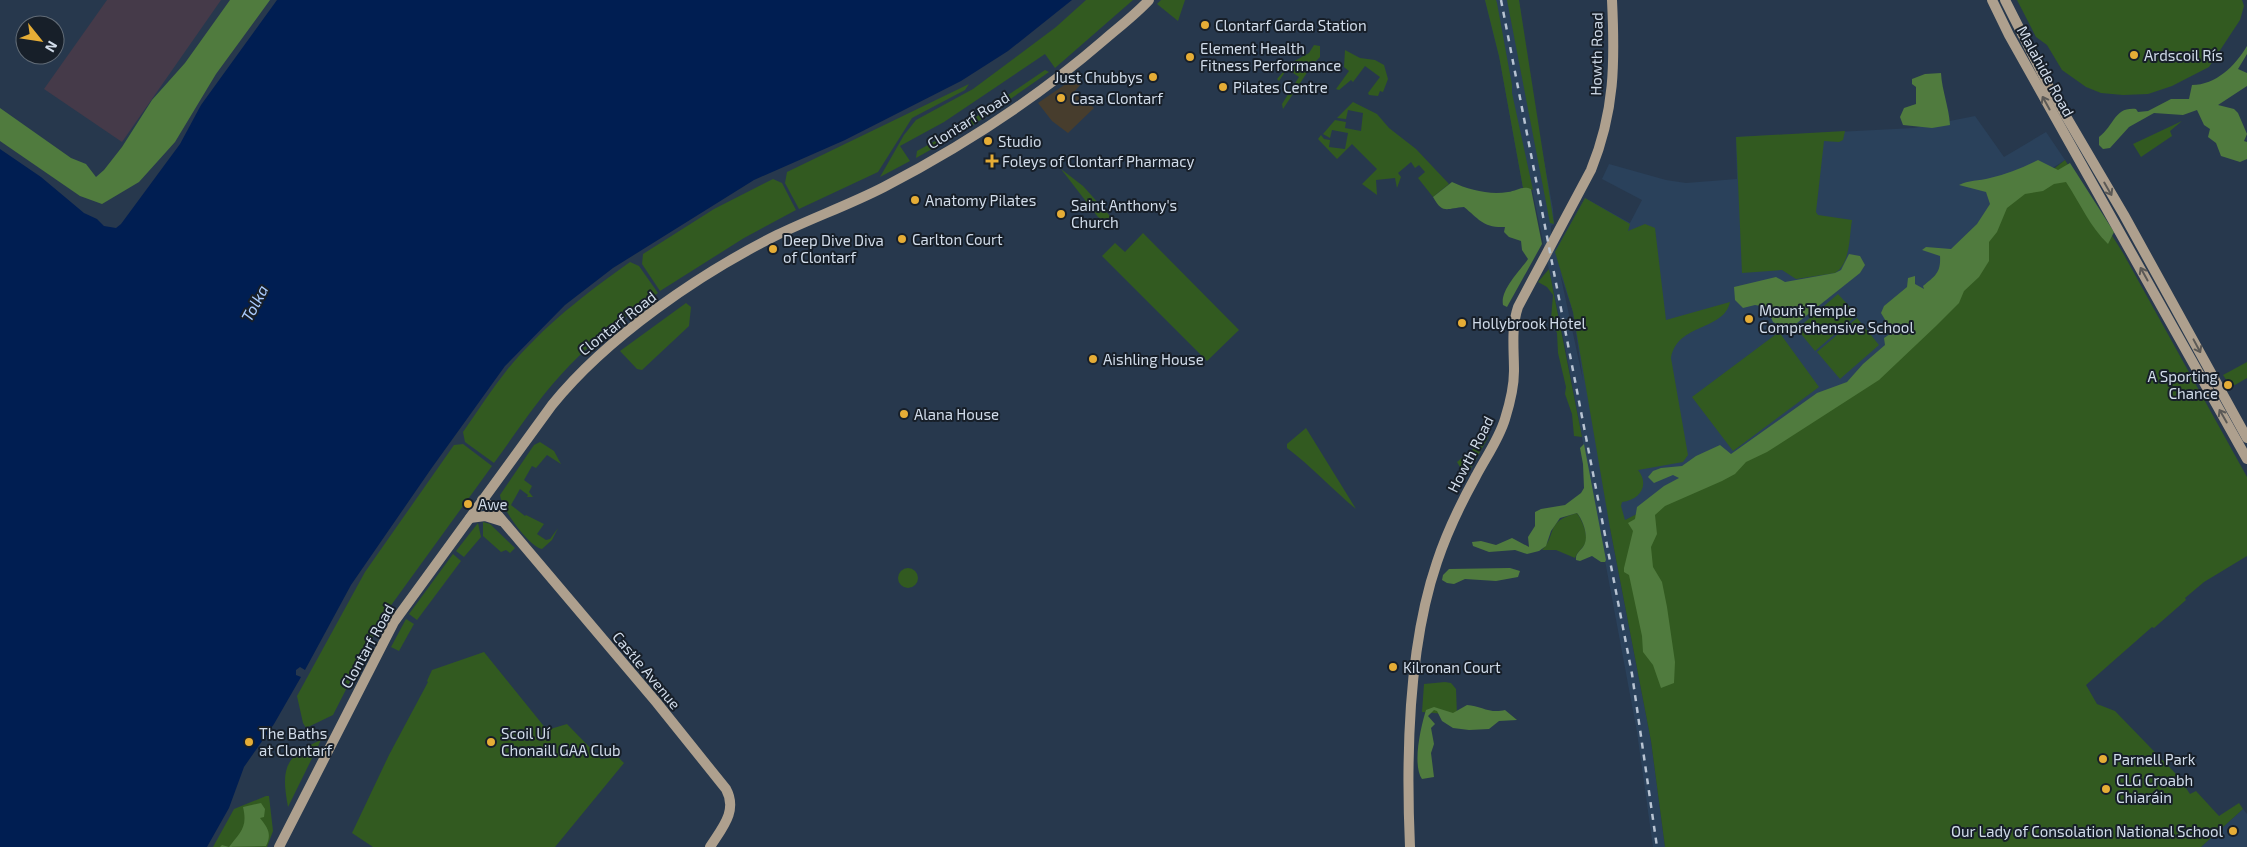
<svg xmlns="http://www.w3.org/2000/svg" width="2247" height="847" font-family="'Exo 2',sans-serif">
  <rect width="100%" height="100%" fill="#27384d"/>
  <path fill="#473d2d" d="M1076,77l6,6 -8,9 20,16 -26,25 -16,-12 -14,-18z"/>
  <path fill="#453a49" d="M107,0h114l-99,142 -78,-53z"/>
  <g fill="#2a415b" fill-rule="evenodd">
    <path d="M1485,0h34l14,101 20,108 1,15 -3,2v7l4,18 30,-53 45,25 12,-23 -40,-21 7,-15 57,16 20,3 51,-4 -1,-42 178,-9 61,-12 29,41 42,-25 19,28 -14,9 -206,221 -163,101 -72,37 41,213 14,106h-12l-16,-115 -73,-391 -32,-152 -9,-1 -24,-132zM1560,273l13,39 10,68z"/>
    <path d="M2243,809l4,5v33h-46z"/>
  </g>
  <g fill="#325a20">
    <path d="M1086,0h47l-78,68 -10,-14 -101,68 -44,24 10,15 -30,16 24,-42 12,-15 57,-31 83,-62z"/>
    <path d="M1161,0h24l-7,21 -21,-17z"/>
    <path d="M1485,0h11l1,3 15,82v8l21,97 -10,-2 -24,-132z"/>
    <path d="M1507,0h12l35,224 -4,-1z"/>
    <path d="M2017,0h225l2,6 -4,14 -31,47 -37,19 -24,8 -25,1 -22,-2 -15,-6 -24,-17 -15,-25 -11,-8z"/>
    <path d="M1314,45l6,1v11l-8,8 -29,44 -1,-5 17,-27 -12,-8 -8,12 -2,-2 14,-16 18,-10z"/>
    <path d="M1345,50l15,8 15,2 9,5 4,14 -5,13 -3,-1 -2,5 -9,-1 -1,-2 12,-16 -15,-11 -12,16 -2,-2 -12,10 -3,-1 13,-18 -5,-4z"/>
    <path d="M1045,70l4,2 -80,56 -53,30 1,-7 47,-26z"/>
    <path d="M969,84l-4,6 -53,28 -34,54 -79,37 -14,-26 2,-11z"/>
    <path d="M1353,102l24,12 12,14 27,21 33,35 -16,13 -15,-19 7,-6 -6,-7 -4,3 -4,-6 -13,11 3,4 -4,11 -2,-10 -19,2 1,15 -15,-11 15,-15 -25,-25 -15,15 -19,-20 3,-4 3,4 6,1 -1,7 16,2 3,-16 -16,-3 -2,8 -7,-4 12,-14 11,2 -1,6 16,3 2,-18 -15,-3 -2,9 -9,-1z"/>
    <path d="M2182,121l-12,10 2,5 -31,21 -8,-13z"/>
    <path d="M1845,131l-2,9 -4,2 -15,-1 -8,71 2,3 34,5c-3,16 -1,43 -17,53l-39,6 -14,-9 -40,3 -6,-136z"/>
    <path d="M2065,160l58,93 124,224v79l-43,26 -19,16 1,2 -32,28 -2,-1 -66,58 11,19 18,7 63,65 12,18 6,-3 23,25 20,-13 4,6 -42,38h-536l-14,-106 -41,-213 -37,-216 -18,-60 30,-54 45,26 -2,7 17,-7 10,4 11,92 64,-18c-6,29 -53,21 -59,56l17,97 -5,7 -45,8c12,15 2,30 -16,32l-1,4 4,14 57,-29 163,-101 60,-52 101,-131z"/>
    <path d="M1061,169l22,17 27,30 -4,6 -8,-5z"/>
    <path d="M773,179l9,4 14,27 -52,28 -84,53 -18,-27 1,-10 71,-45z"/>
    <path d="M1143,233l96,97 -32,31 -105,-105 13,-13 10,9z"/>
    <path d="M630,262l9,4 19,27c-31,23 -62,45 -89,73 -29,30 -51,64 -75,97l-29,-21 -2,-10c14,-20 28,-42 44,-62 35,-43 78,-76 123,-108z"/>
    <path d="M1549,269l33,168 -8,-1 -2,-22 -7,-20 1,-7 -8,-34 -1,-20 -6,-14 2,-24 -6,-8 -9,-5z"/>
    <path d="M1838,294l19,21 -42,36 -18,-22z"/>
    <path d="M686,303l5,4 -2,19 -47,44 -5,-1 -17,-18z"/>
    <path d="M1857,318l22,27 -39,34 -23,-27z"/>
    <path d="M1779,332l40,55 -86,64 -41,-54z"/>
    <path d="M2247,362v16l-12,7 -6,-1 -6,-9z"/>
    <path d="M1306,428l50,81c-24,-20 -45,-43 -69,-61v-4z"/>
    <path d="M1489,436l-23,41 -9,-15z"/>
    <path d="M540,442l14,9 7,13 -14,-9 -11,13 -4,-2 -8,14 8,6 -3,6 4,5h-6l1,-2 -8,-6 -9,16 14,11 1,-1 18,9 -7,10 9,6 4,-1 8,-11 -6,12 -10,9c-13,-2 -41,-41 -42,-54l34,-50z"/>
    <path d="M463,444l29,22 -108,149 -51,100 -27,13 -3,-5 -6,-27 68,-124 89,-127z"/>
    <path d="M1577,513c5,7 12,23 8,31 -3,5 -8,8 -10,14l-19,-8h-14c16,-17 2,-28 35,-37z"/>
    <path d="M483,522l7,2 25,24 -5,5 -4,-3 -5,2 -18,-16z"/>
    <path d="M478,523l3,14 -17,20 -8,-6z"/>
    <path d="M453,554l8,7 -44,59 -8,-6z"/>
    <circle cx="908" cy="578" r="10"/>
    <path d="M406,619l8,5 -15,27 -8,-4z"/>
    <path d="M484,652l63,78 20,-6 34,35 9,-1 5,-4 9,9 -69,84h-182l-21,-14 37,-78 39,-73 -1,-1 5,-11z"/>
    <path d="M1445,682l6,1 5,6 1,26 -35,-3 2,-28z"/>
    <path d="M321,740l-33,67c-7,-38 -4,-51 33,-67z"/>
    <path d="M266,796h3l4,35 -6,16h-54l21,-38z"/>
  </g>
  <g fill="#507b3e">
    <path d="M230,0h40l-54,74 -41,68 -36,40 -37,22 -22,-8 -80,-55v-33l71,50 15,6 10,13 8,-7 18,-23 30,-47 33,-37z"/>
    <path d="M2247,46v8l-9,15 9,4v13l-29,19 16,4 4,4 9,21 -3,7 3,1v17l-7,3 -19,-6 -5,-13 -8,-6 2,-8 -6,-4 -7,-15 -14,5 -29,-2 -25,14 -19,21 -7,1 -4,-4v-8c16,-12 15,-30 37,-28l2,3 10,-1 23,-12h18l3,-14c24,0 43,-19 55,-39z"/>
    <path d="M1941,73c1,18 8,34 9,52l-18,3 -29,-3 -3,-8 4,-9 12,-4v-17l-4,-3v-5l13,-5z"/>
    <path d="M2038,160l20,10 12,-7 44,69 -6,12c-18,-17 -28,-41 -42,-62l-12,2 -11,7 -18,3 -18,14 -10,24 -8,10v19l-10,16 -15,14 -5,12 -23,23 -57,54 -112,72 -21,10 -11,12 -13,7 -57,25 -10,9 2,19 -6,13 2,20 9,15 5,25 8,55 -1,21 -13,5 -8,-23 -10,-13 -1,-16 -13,-61 -5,-3v-4l9,-37 -5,-8 7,-4 2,-12 27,-21 15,-8 -6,-3 -19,8 -6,-6 5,-6 8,-3 21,-2 14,-10 24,-11 11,9 86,-61 30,-11 16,-18 22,-19 -1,-7 6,-4v-6l-9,-15 3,-7 23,-19 1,-9 7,-2v8l9,5 -1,-3c12,-10 18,-13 17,-30l-18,-6 4,-3 25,2 26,-25 13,-20 -4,-12 -27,-7c9,-5 20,-4 31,-7 17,-4 32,-10 48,-18z"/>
    <path d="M1452,182c17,8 37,13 56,10 8,-1 15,-7 23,-3l11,55 -35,63 -4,-2c-3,-15 17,-34 25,-46l-6,-9 -1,-9 -12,-4 -5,-5 1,-5c-22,1 -26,-8 -41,-20 -17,1 -21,8 -31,-10z"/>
    <path d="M1849,254l11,2 5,9 -5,8 -68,54 -11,-1 -8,-4 -7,-15 -11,-2 -12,3 -8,-8 -1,-13 42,-10 9,5 50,-9 6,-3z"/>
    <path d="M1584,444l22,116 -1,2h-4l-9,-6 -12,5 -4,-1c-1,-8 7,-10 9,-17 3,-8 -2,-23 -8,-30l-17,5 -9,13 -5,15 -7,5 -12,3 -12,-4 -26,2 -16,-6 -1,-4 9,-1 15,4 16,-7 17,9 -1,-10 7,-11v-14l6,-3 24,-4 16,-12 3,-5 -1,-24 -3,-16z"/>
    <path d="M1510,568l10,3 -2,6 -22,4 -31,-2 -11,5 -7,-1 -5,-3 1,-5 6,-6z"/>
    <path d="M1467,705c14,1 23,9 38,5l12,10 -18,1 -10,8 -20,1 -16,-2 -11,-7 -5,-10 -3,-1 -6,6 7,8 -4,4 3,16 -3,9 3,24 -12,2c-10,-14 -1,-53 4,-69l8,-3 19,6z"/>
    <path d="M261,803l4,6 -1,8 -4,1c8,10 12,16 6,28l-46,1 2,-2 7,2c11,-15 19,-19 14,-40z"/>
  </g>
  <path fill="#001e52" d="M277,0h795l-64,51 -47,30 -116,59 -91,40 -141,88 -48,37 -60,61 -74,103 -80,116 -46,85 -5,-3 -4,3v5l5,2 -27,47 -30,43 -15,41 -22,39h-207v-698l41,28 43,36 13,6 7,7 12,2 5,-4 59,-80 21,-39z"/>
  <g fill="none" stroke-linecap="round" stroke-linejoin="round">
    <g stroke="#aea08e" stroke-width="10">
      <path d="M1992,0l17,35 238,424"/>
      <path d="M2005,0l45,89 74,126 123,223"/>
      <path d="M482,500l9,7 166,196 69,86c12,22 -4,39 -16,58"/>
      <path d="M470,518l15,-2 16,5"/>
      <path d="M279,847l115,-225 158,-217c55,-68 147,-131 225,-170 35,-17 72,-30 107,-48 79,-41 153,-89 220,-147 15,-13 31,-25 45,-40"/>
      <path d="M1410,847c-4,-89 -2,-200 27,-285 10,-30 24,-59 39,-86 10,-19 23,-37 29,-57 5,-16 9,-31 9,-48 0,-22 -3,-43 4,-64l73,-137c24,-59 24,-108 21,-170"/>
    </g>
    <path stroke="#b7c3d2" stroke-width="2.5" stroke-dasharray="6 6" stroke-linecap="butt" d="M1501,0l131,674 25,173"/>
  </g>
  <defs><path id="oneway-shaft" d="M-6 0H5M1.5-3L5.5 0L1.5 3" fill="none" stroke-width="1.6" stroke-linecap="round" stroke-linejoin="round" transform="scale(1.25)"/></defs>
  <g stroke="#5b5956">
    <use href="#oneway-shaft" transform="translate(2046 103) rotate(-119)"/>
    <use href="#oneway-shaft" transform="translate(2108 189) rotate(60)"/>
    <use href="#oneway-shaft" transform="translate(2144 274) rotate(-119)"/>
    <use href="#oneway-shaft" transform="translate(2197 346) rotate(62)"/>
    <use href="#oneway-shaft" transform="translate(2223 416) rotate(-120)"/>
  </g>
  <g fill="#e6ad36" stroke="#171f29" stroke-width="2">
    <circle cx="1205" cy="25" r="5"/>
    <circle cx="2134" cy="55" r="5"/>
    <circle cx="1190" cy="57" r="5"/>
    <circle cx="1153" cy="77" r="5"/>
    <circle cx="1223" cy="87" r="5"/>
    <circle cx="1061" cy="98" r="5"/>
    <circle cx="988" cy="141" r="5"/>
    <path d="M989.5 153.5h5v5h5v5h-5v5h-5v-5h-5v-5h5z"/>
    <circle cx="915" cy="200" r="5"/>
    <circle cx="1061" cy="214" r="5"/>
    <circle cx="902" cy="239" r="5"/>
    <circle cx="773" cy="249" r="5"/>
    <circle cx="1749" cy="319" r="5"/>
    <circle cx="1462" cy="323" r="5"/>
    <circle cx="1093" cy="359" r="5"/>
    <circle cx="2228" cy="385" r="5"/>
    <circle cx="904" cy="414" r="5"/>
    <circle cx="468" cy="504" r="5"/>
    <circle cx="1393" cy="667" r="5"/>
    <circle cx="249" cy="742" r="5"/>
    <circle cx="491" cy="742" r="5"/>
    <circle cx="2103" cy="759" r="5"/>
    <circle cx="2106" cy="789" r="5"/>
    <circle cx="2233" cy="831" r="5"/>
  </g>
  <g text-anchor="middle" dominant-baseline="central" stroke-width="4" stroke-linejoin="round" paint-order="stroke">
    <g font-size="15" fill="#d1dcea" stroke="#171f29" text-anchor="start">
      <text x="1215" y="25">Clontarf Garda Station</text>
      <text x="1200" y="48">Element Health<tspan x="1200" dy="17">Fitness Performance</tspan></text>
      <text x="2144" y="55">Ardscoil Rís</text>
      <text x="1143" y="77" text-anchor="end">Just Chubbys</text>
      <text x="1233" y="87">Pilates Centre</text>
      <text x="1071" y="98">Casa Clontarf</text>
      <text x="998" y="141">Studio</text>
      <text x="1002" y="161">Foleys of Clontarf Pharmacy</text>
      <text x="925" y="200">Anatomy Pilates</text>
      <text x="1071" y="205">Saint Anthony's<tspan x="1071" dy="17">Church</tspan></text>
      <text x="912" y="239">Carlton Court</text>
      <text x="783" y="240">Deep Dive Diva<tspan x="783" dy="17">of Clontarf</tspan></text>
      <text x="1759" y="310">Mount Temple<tspan x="1759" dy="17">Comprehensive School</tspan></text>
      <text x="1472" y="323">Hollybrook Hotel</text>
      <text x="1103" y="359">Aishling House</text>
      <text x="2218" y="376" text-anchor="end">A Sporting<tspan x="2218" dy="17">Chance</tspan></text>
      <text x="914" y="414">Alana House</text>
      <text x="478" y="504">Awe</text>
      <text x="1403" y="667">Kilronan Court</text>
      <text x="259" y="733">The Baths<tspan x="259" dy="17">at Clontarf</tspan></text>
      <text x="501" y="733">Scoil Uí<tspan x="501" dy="17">Chonaill GAA Club</tspan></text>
      <text x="2113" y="759">Parnell Park</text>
      <text x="2116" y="780">CLG Croabh<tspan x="2116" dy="17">Chiaráin</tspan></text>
      <text x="2223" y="831" text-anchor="end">Our Lady of Consolation National School</text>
    </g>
    <g font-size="15" fill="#d1dcea" stroke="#171f29">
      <text transform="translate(1596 54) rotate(-89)">Howth Road</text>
      <text transform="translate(2046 71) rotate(61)">Malahide Road</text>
      <text transform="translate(968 120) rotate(-32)">Clontarf Road</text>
      <text transform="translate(617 323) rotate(-38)">Clontarf Road</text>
      <text transform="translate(1470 454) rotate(-63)">Howth Road</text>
      <text transform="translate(367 646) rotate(-61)">Clontarf Road</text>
      <text transform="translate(647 670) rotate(50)">Castle Avenue</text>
    </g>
    <g font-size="16" font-style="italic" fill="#abccfe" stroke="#171f29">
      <text transform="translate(254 303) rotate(-62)">Tolka</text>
    </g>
  </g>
  <g transform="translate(40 40) rotate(120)"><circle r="24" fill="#171f29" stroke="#616b76"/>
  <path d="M0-4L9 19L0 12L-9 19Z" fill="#e6ad36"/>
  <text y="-8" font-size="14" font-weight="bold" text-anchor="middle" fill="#d1dcea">N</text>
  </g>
</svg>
